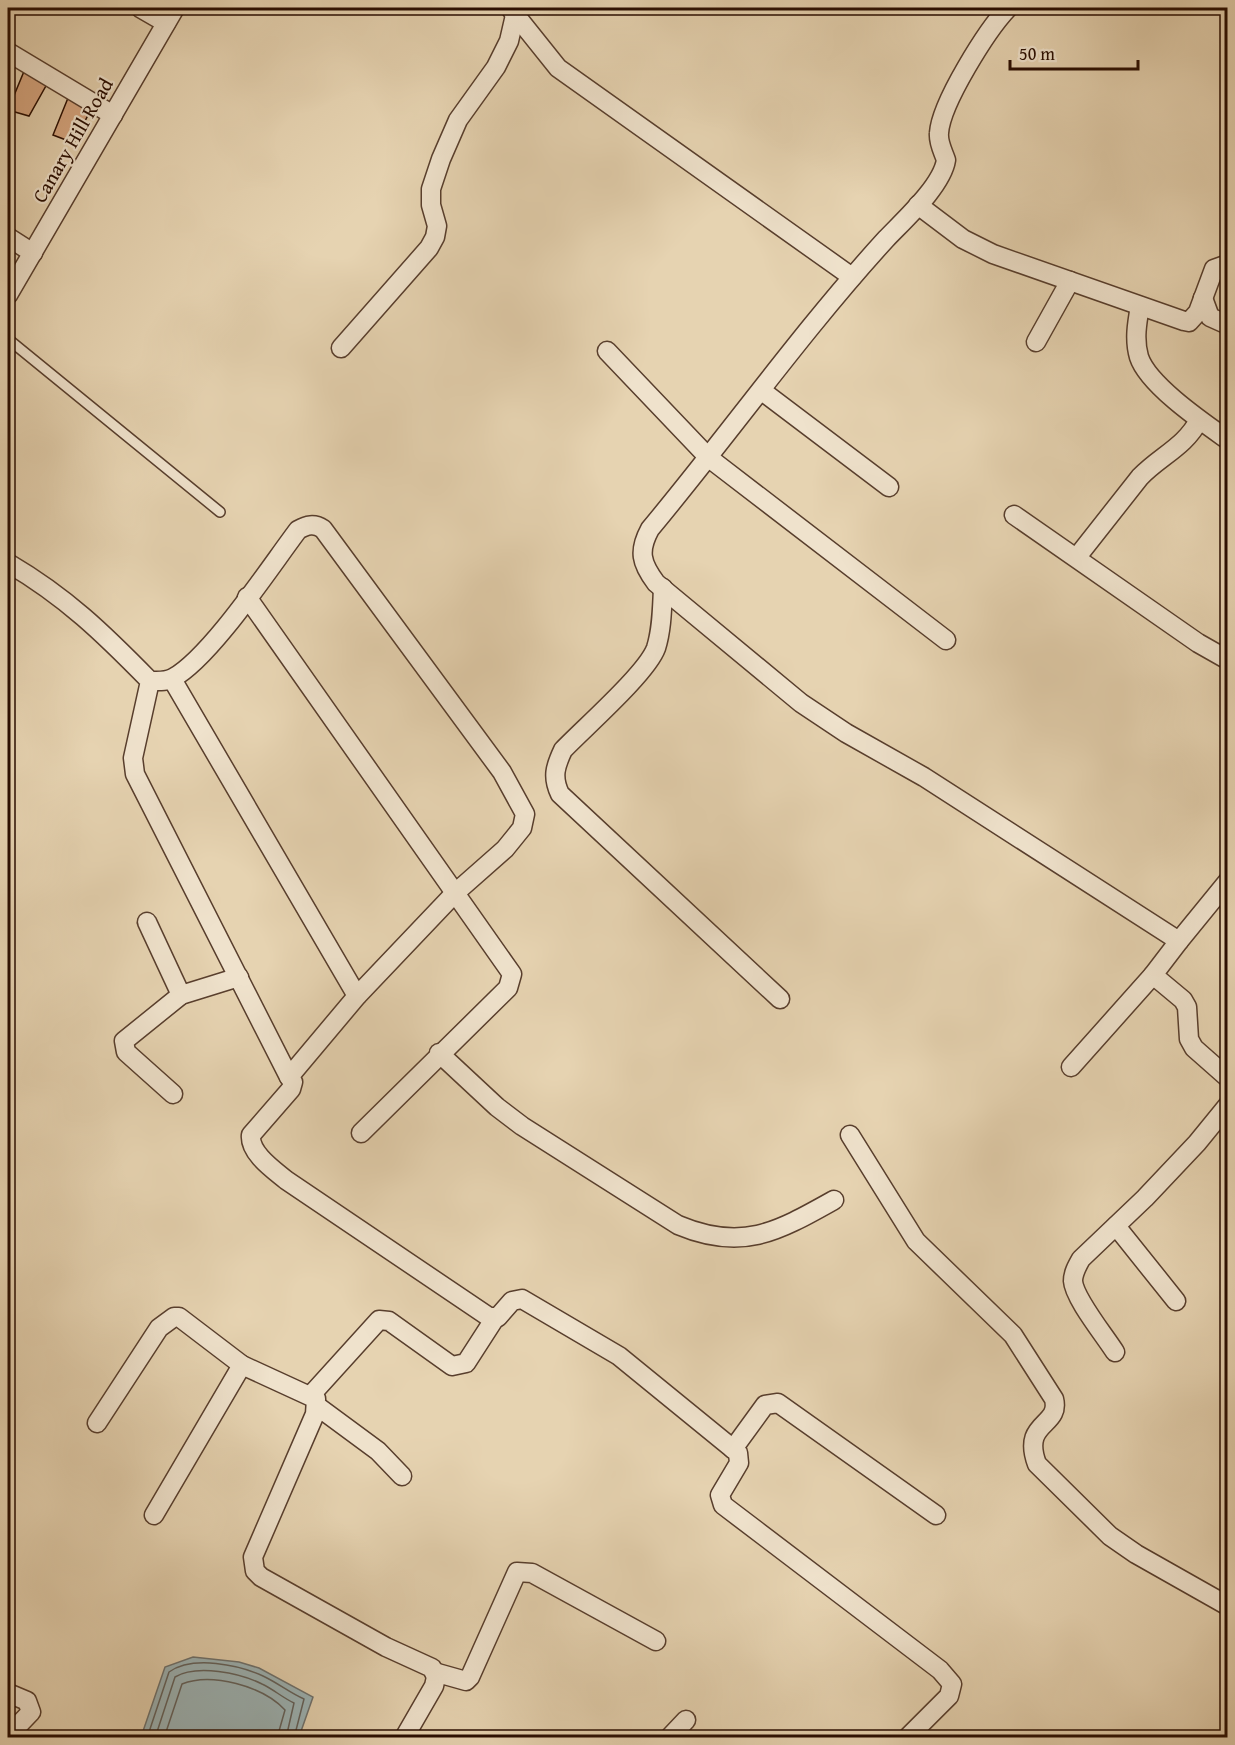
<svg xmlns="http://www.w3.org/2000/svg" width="1235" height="1745" font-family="'Gentium Book Plus',serif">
  <rect width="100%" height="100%" fill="#e6d3b1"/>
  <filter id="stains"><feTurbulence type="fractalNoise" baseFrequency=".00333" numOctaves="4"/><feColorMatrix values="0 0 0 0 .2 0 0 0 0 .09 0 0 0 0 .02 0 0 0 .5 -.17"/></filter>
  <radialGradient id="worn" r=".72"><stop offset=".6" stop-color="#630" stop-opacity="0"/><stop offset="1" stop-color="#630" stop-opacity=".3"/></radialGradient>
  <path fill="#9cb5b8" stroke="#6e726f" stroke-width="1.5" d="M193,1657l46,5 20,6 54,29 -14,40h-158l24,-70z"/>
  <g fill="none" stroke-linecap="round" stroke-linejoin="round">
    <g stroke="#62615c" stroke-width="1.5">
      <path d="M147,1738l22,-66c24,-17 70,-7 94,4 15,7 27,17 41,23l-10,39"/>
      <path d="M155,1738l20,-61c22,-13 65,-4 87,7 11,5 21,14 32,19l-8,35"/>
      <path d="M164,1738l18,-54c29,-12 81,2 103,26l-8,28"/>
    </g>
  </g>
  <g fill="#d7a781" stroke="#290d01" stroke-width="1.5">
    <path d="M25,69l22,15 -18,32 -21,-6z"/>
    <path d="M68,98l23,11 -17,34 -21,-8z"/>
  </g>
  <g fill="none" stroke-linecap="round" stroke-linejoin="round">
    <defs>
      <path id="lane" d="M8,339l212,173"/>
      <g id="street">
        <path d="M140,8l26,15"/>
        <path d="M510,8l48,60 294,209"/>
        <path d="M1008,8c-21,22 -67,95 -69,125 -1,10 4,18 7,27 -4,26 -42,60 -60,79 -84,92 -156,194 -236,290 -12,22 -9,34 6,54l145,120 45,30 78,44 255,164 -26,34 30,25 4,7 2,32 5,9 34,30"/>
        <path d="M8,52l105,63"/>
        <path d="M918,205l45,34 30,15 191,67 5,1 9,-10 16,-43 14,-5"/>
        <path d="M8,237l25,16"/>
        <path d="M8,295l167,-287"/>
        <path d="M1203,298l7,19 18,8"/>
        <path d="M1140,306c-3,17 -6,34 -1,51 9,28 65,66 89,83"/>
        <path d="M1036,342l34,-61"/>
        <path d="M341,348l88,-100 6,-11 2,-11 -6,-21v-16l10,-30 17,-39 38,-53 13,-26 6,-26"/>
        <path d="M607,351l102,107 237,182"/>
        <path d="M762,391l127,96"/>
        <path d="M1014,515l184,128 30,17"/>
        <path d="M1077,557l63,-80c20,-21 45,-30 59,-57"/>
        <path d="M8,563c58,34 95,70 142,118l-17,77 2,16 154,303 68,-81 97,-102 51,-45 17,-21 3,-14 -23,-42 -179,-243c-9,-6 -16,-4 -25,1 -28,37 -87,127 -125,148 -7,4 -15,3 -23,3"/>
        <path d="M663,588c-1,20 -1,41 -7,60 -9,25 -72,80 -93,102 -8,17 -11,27 -3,44l220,205"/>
        <path d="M247,597l265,377 -4,14 -147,145"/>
        <path d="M172,679l185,317"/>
        <path d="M147,922l34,73"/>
        <path d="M1179,941l49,-60"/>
        <path d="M439,1053l58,54 25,19 156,99c64,27 99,7 156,-25"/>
        <path d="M1071,1067l82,-92"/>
        <path d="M289,1077l4,5 -2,7 -40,46c-2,18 23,35 35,45l203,137h9l14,-16 10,-2 97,57 119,97 1,10 -19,32 3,10 217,165 12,14 -3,12 -42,42"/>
        <path d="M173,1094l-47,-42 -2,-11 57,-46 58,-18"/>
        <path d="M850,1135l66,106 97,94 41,64c7,28 -33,22 -17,65l73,72 26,18 92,52"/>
        <path d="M1116,1226l60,75"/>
        <path d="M1115,1352c-10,-16 -41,-54 -42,-71 0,-8 4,-15 8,-22l64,-61 52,-55 31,-38"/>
        <path d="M311,1395l68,-75 10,1 63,45 14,-3 29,-45"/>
        <path d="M317,1406l61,45 24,25"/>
        <path d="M97,1423l62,-95 15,-11h5l63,48 74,34 -1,15 -62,143 2,14 6,6 125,70 46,21 4,9 -2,9 -30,52"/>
        <path d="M733,1449l32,-44 13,-2 158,112"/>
        <path d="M154,1515l88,-150"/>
        <path d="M434,1672l32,9 4,-4 47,-105 15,1 124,68"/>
        <path d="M8,1693l19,8 4,11 -23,24"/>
        <path d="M669,1738l17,-18"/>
      </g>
    </defs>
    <use href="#lane" stroke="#583e2d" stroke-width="12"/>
    <use href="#street" stroke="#583e2d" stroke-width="21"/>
    <use href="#lane" stroke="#efe2cc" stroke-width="9"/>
    <use href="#street" stroke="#efe2cc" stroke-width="18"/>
  </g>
  <g text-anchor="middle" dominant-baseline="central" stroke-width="4.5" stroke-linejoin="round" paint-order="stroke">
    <g font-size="20" fill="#290d01" stroke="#efe2cc">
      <text transform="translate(72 140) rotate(-60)">Canary Hill Road</text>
    </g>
  </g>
  <rect width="1235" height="1745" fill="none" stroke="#e6d3b1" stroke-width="30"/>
  <rect x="9" y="9" width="1217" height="1727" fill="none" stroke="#290d01" stroke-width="3"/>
  <rect x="15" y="15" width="1205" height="1715" fill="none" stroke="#290d01" stroke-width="1.5"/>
  <path d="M1010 60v9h128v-9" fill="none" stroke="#290d01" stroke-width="3"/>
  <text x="1019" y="60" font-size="18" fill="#290d01" stroke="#efe2cc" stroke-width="4.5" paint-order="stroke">50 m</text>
  <rect width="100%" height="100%" filter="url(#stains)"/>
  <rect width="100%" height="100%" fill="url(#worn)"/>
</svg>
